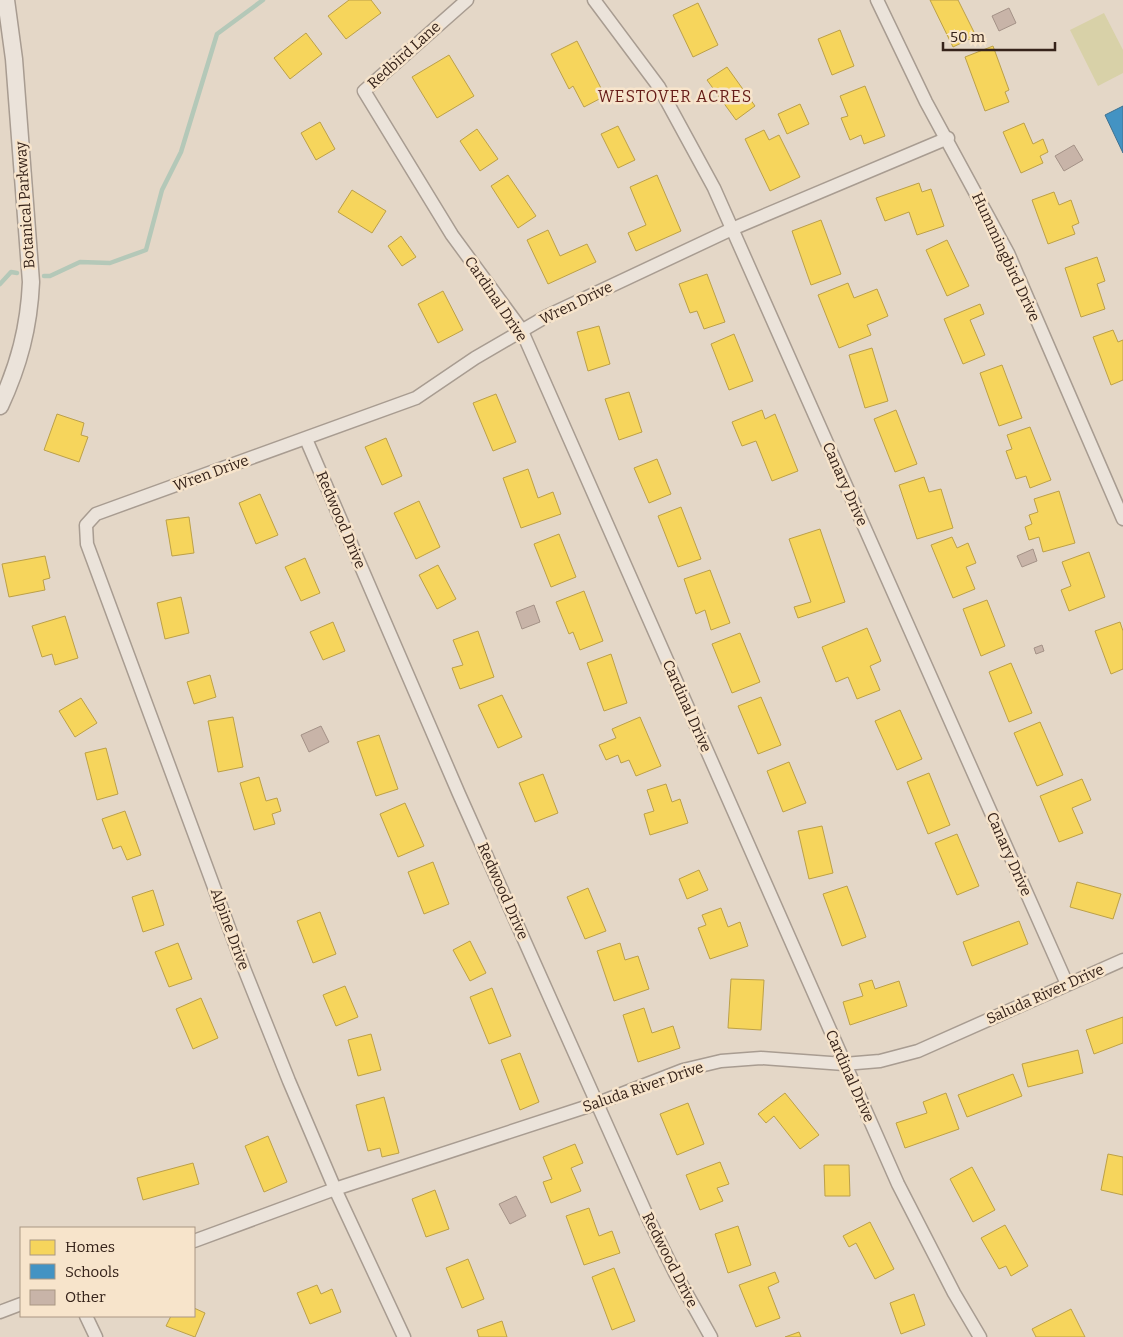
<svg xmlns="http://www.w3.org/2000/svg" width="1123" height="1337" font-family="Bitter,serif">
  <rect width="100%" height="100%" fill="#e4d7c7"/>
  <path fill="#d8d1a8" d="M1104,13l19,37v23l-25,13 -28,-56z"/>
  <g fill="#f6d55c" stroke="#bca048">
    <path d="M349,0h22l10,13 -35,26 -18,-23z"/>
    <path d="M930,0h28l18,36 -23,11z"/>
    <path d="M698,3l20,42 -25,12 -20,-42z"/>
    <path d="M840,30l14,36 -22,9 -14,-36z"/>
    <path d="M306,33l16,21 -32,25 -16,-21z"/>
    <path d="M577,41l28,55 -21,11 -11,-21 -4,3 -18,-35z"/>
    <path d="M993,46l16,44 -4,2 4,10 -24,9 -20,-54z"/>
    <path d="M449,55l25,41 -37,22 -25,-41z"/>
    <path d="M727,67l28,39 -19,14 -29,-40z"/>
    <path d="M865,86l20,50 -21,8 -3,-9 -11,5 -9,-22 7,-2 -8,-20z"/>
    <path d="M800,104l9,20 -22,10 -9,-20z"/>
    <path d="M320,122l15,27 -19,11 -15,-27z"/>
    <path d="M1024,123l9,21 10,-5 5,13 -8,4 3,7 -22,10 -18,-41z"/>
    <path d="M618,126l17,34 -17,8 -17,-34z"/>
    <path d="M477,129l21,30 -18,12 -20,-30z"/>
    <path d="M764,130l5,10 10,-5 21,42 -30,14 -25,-52z"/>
    <path d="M508,175l28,41 -18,12 -27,-42z"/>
    <path d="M657,175l24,56 -45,20 -8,-18 18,-8 -16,-38z"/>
    <path d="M919,183l3,9 9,-3 13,37 -27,9 -8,-23 -24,9 -9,-23z"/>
    <path d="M352,190l34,21 -14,22 -34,-21z"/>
    <path d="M1054,192l5,13 12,-5 8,23 -7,3 3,8 -27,10 -16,-44z"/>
    <path d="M821,220l20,54 -30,11 -19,-54z"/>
    <path d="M548,230l12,26 27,-12 9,18 -48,22 -21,-44z"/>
    <path d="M401,236l15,21 -14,9 -14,-20z"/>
    <path d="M947,240l22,46 -22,10 -21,-46z"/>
    <path d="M1097,257l8,24 -8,3 8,25 -24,8 -16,-49z"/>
    <path d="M707,274l18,48 -21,7 -7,-18 -7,2 -11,-29z"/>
    <path d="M848,283l6,15 23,-9 11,27 -21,9 4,10 -32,13 -21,-53z"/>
    <path d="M443,291l20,39 -25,13 -20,-39z"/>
    <path d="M980,304l4,10 -14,6 15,35 -22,9 -19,-45z"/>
    <path d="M599,326l11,38 -22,7 -11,-39z"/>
    <path d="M1113,330l5,12 5,-2v40l-12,5 -18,-48z"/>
    <path d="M734,334l19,47 -24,9 -18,-46z"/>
    <path d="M872,348l16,53 -23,7 -16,-53z"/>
    <path d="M1002,365l20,53 -23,8 -19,-53z"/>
    <path d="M629,392l13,40 -23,8 -14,-41z"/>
    <path d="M496,394l20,48 -23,9 -20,-48z"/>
    <path d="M762,410l3,9 10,-5 23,57 -26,10 -16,-40 -14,5 -10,-24z"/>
    <path d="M896,410l21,54 -22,8 -21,-53z"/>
    <path d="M57,414l27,9 -3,12 7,2 -9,25 -35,-12z"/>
    <path d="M1030,427l21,53 -21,8 -4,-12 -10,3 -10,-28 6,-2 -5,-14z"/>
    <path d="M386,438l16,38 -20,9 -17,-38z"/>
    <path d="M657,459l14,35 -22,9 -15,-35z"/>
    <path d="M528,469l10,29 15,-6 8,22 -40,14 -18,-50z"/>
    <path d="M924,477l5,15 12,-3 12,39 -36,11 -18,-54z"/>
    <path d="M1059,491l16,52 -32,9 -4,-15 -10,3 -4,-13 7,-3 -3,-9 9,-3 -4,-13z"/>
    <path d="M260,494l18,41 -22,9 -17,-41z"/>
    <path d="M419,501l21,46 -24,12 -22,-46z"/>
    <path d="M681,507l20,52 -23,8 -20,-51z"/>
    <path d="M189,517l5,36 -22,3 -6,-36z"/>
    <path d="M820,529l25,73 -47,16 -4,-11 17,-5 -22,-63z"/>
    <path d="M559,534l17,43 -25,10 -17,-43z"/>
    <path d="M952,537l5,11 11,-5 8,20 -10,4 9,22 -22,9 -22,-53z"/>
    <path d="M1089,552l16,45 -36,14 -8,-21 10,-4 -9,-24z"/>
    <path d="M45,556l5,22 -7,2 2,10 -36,7 -7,-33z"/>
    <path d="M305,558l15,35 -19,8 -16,-34z"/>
    <path d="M438,565l18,34 -19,10 -18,-34z"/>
    <path d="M710,570l20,53 -19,7 -6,-20 -9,4 -12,-35z"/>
    <path d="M584,591l19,50 -23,9 -7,-18 -4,2 -13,-32z"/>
    <path d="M181,597l8,36 -24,6 -8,-36z"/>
    <path d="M987,600l18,46 -24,10 -18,-47z"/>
    <path d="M65,616l13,42 -23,7 -3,-11 -10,3 -10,-31z"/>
    <path d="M333,622l12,29 -22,9 -13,-28z"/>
    <path d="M1120,622l3,9v38l-12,5 -16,-43z"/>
    <path d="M867,628l14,33 -11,5 10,24 -23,9 -9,-22 -12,5 -14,-35z"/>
    <path d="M478,631l16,46 -34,12 -8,-21 11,-3 -10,-25z"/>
    <path d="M740,633l20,49 -28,11 -20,-49z"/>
    <path d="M611,654l16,49 -23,8 -17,-48z"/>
    <path d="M1011,663l21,50 -23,9 -20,-50z"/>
    <path d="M210,675l6,22 -22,7 -7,-22z"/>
    <path d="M502,695l20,42 -24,11 -20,-43z"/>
    <path d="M761,697l20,48 -23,9 -20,-48z"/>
    <path d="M81,698l16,25 -22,14 -16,-26z"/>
    <path d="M900,710l22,49 -25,11 -22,-49z"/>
    <path d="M233,717l10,50 -25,5 -10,-51z"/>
    <path d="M640,717l21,49 -25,10 -7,-16 -8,3 -3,-8 -12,5 -7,-15 17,-7 -4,-9z"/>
    <path d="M1040,722l23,53 -26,11 -23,-53z"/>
    <path d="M379,735l19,54 -22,7 -19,-54z"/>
    <path d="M106,748l12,46 -21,6 -12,-47z"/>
    <path d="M789,762l17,41 -23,9 -16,-41z"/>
    <path d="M929,773l21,52 -22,9 -21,-52z"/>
    <path d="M543,774l15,39 -23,9 -16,-39z"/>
    <path d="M259,777l7,24 11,-3 4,13 -9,3 3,10 -21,6 -14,-47z"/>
    <path d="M1082,779l9,21 -19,8 11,25 -24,9 -19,-46z"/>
    <path d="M666,784l6,18 8,-3 8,24 -38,12 -6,-21 10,-3 -7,-21z"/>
    <path d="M405,803l19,43 -26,11 -18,-43z"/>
    <path d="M125,811l16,44 -14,5 -6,-14 -8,3 -11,-30z"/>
    <path d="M822,826l11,47 -24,6 -11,-48z"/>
    <path d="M957,834l22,52 -22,9 -22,-52z"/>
    <path d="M433,862l16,42 -25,10 -16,-42z"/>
    <path d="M699,870l9,20 -21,9 -8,-20z"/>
    <path d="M1077,882l44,12 -8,25 -43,-12z"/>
    <path d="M847,886l19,51 -24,9 -19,-52z"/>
    <path d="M588,888l18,43 -21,8 -18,-42z"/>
    <path d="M153,890l11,35 -21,7 -11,-35z"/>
    <path d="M721,908l7,19 12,-5 8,24 -38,13 -12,-31 8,-3 -4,-10z"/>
    <path d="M320,912l16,42 -23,9 -16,-42z"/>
    <path d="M1019,921l9,23 -56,22 -9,-24z"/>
    <path d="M470,941l16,32 -16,8 -17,-31z"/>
    <path d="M178,943l14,36 -23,8 -14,-35z"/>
    <path d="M620,943l5,17 13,-4 11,33 -35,12 -17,-50z"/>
    <path d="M731,979l33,1 -3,50 -33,-2z"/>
    <path d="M872,980l3,9 24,-8 8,25 -57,19 -7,-23 20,-6 -4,-12z"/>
    <path d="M345,986l13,31 -22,9 -13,-31z"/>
    <path d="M492,988l19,48 -22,8 -19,-47z"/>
    <path d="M201,998l17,40 -25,11 -17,-40z"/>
    <path d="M644,1008l8,25 21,-7 7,22 -42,14 -15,-47z"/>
    <path d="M1123,1017v26l-29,11 -8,-24z"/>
    <path d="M371,1034l10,36 -23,6 -10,-36z"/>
    <path d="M1078,1050l5,23 -55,14 -6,-23z"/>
    <path d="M520,1053l19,49 -19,8 -19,-50z"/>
    <path d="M1013,1074l9,22 -55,21 -9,-22z"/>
    <path d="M785,1093l34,42 -19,14 -26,-33 -8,7 -8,-9z"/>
    <path d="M946,1093l13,36 -54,19 -9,-25 31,-10 -4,-11z"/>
    <path d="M384,1097l15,56 -17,4 -2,-9 -12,3 -12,-46z"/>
    <path d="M688,1103l16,41 -27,11 -17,-41z"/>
    <path d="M268,1136l19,46 -23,10 -19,-46z"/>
    <path d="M575,1144l8,19 -12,5 10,23 -30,12 -8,-21 9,-3 -9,-22z"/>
    <path d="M1108,1154l15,3v38l-22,-5z"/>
    <path d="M720,1162l9,22 -12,4 6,13 -23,9 -14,-35z"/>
    <path d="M193,1163l6,21 -56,16 -6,-22z"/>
    <path d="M824,1165h25l1,31h-25z"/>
    <path d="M972,1167l23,43 -22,12 -23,-43z"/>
    <path d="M435,1190l14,39 -23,8 -14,-38z"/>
    <path d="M589,1208l10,28 13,-5 8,22 -36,12 -18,-49z"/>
    <path d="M870,1222l24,47 -19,10 -19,-36 -7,4 -6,-11z"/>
    <path d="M1005,1225l23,41 -17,10 -5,-10 -7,3 -18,-31z"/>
    <path d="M738,1226l13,39 -23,8 -13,-39z"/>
    <path d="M468,1259l16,40 -22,9 -16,-40z"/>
    <path d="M614,1268l21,53 -23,9 -20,-53z"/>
    <path d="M775,1272l4,10 -11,5 12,31 -24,9 -17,-42z"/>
    <path d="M317,1285l4,9 11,-5 9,23 -31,12 -13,-31z"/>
    <path d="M914,1294l11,31 -24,9 -11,-31z"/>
    <path d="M194,1308l11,5 -10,24 -29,-11 5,-10h23z"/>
    <path d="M1071,1309l14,28h-49l-4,-8z"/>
    <path d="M502,1321l5,16h-28l-2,-7z"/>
    <path d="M799,1332l2,5h-16z"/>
  </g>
  <path fill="#4393c3" stroke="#3f7190" d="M1123,106v47l-18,-38z"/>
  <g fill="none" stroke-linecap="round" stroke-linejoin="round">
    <g stroke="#b4c8b8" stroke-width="4.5">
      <path d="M44,276h6l30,-14 30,1 36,-13 16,-60 19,-38 36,-118 46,-34"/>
      <path d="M0,284l11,-12 6,1"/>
    </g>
  </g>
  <g fill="#c8b4a8" stroke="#a49287">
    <path d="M1009,8l7,15 -17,8 -7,-15z"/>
    <path d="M1074,145l9,15 -19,11 -9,-15z"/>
    <path d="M1033,549l4,12 -15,6 -5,-11z"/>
    <path d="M534,605l6,17 -18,7 -6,-17z"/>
    <path d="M1042,645l2,6 -8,3 -2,-6z"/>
    <path d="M321,726l8,16 -20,10 -8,-17z"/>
    <path d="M516,1196l10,20 -16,8 -11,-20z"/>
  </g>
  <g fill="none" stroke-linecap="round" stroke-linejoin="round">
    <defs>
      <g id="minor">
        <path d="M467,0l-103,91 88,144 69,94 377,855 56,109 26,44"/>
        <path d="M594,0l65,87 55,101 353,796"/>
        <path d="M877,0l49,102 82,151 115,266"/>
        <path d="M306,439l153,355 190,426 26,53 36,64"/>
        <path d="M194,1241l141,-52 263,-86 85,-33 38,-9 40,-3 83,6 36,-3 38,-10 205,-91"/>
        <path d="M0,1312l21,-8"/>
        <path d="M86,1316l10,21"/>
        <path d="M404,1337l-69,-148 -46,-108 -44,-110 -158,-427 -1,-19 10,-11 320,-116 59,-40 72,-42 185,-87 216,-91"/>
      </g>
      <path id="tertiary" d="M0,406c19,-41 29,-79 31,-124l-17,-223 -8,-59"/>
    </defs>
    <use href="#minor" stroke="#a89c91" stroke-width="15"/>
    <use href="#tertiary" stroke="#a89c91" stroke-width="19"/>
    <use href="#minor" stroke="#ebe3da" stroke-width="12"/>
    <use href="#tertiary" stroke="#ebe3da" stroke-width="16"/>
  </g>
  <g text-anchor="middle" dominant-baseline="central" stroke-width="5" stroke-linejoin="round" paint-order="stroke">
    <g font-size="15" fill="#36231a" stroke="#f7e4cb">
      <text transform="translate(404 55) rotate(-42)">Redbird Lane</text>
      <text transform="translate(25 205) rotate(-94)">Botanical Parkway</text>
      <text transform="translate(1006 257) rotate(65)">Hummingbird Drive</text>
      <text transform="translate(496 299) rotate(56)">Cardinal Drive</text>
      <text transform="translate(576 303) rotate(-26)">Wren Drive</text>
      <text transform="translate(211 473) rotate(-20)">Wren Drive</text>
      <text transform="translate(845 484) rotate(66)">Canary Drive</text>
      <text transform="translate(341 520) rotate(67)">Redwood Drive</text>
      <text transform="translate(687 706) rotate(66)">Cardinal Drive</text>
      <text transform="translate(1009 854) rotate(66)">Canary Drive</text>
      <text transform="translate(503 891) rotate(66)">Redwood Drive</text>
      <text transform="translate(230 929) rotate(70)">Alpine Drive</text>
      <text transform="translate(1045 994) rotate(-24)">Saluda River Drive</text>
      <text transform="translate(850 1076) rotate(66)">Cardinal Drive</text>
      <text transform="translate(643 1087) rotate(-19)">Saluda River Drive</text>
      <text transform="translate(670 1260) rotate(63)">Redwood Drive</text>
    </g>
    <g font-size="16" letter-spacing="1" fill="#651b17" stroke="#f7e4cb">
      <text x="675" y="96">WESTOVER ACRES</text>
    </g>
  </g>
  <rect x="20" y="1227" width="175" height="90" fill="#f7e4cb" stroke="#aa9784"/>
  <rect x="30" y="1240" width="25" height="15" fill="#f6d55c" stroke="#aa9784"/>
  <text x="65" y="1252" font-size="15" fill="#36231a">Homes</text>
  <rect x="30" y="1264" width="25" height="15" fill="#4393c3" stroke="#aa9784"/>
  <text x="65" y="1277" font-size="15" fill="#36231a">Schools</text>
  <rect x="30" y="1290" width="25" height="15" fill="#c8b4a8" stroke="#aa9784"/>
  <text x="65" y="1302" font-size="15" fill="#36231a">Other</text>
  <path d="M943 42v8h112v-8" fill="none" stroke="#36231a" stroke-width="2.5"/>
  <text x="950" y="42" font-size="15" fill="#36231a" stroke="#f7e4cb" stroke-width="4" paint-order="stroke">50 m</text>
</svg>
